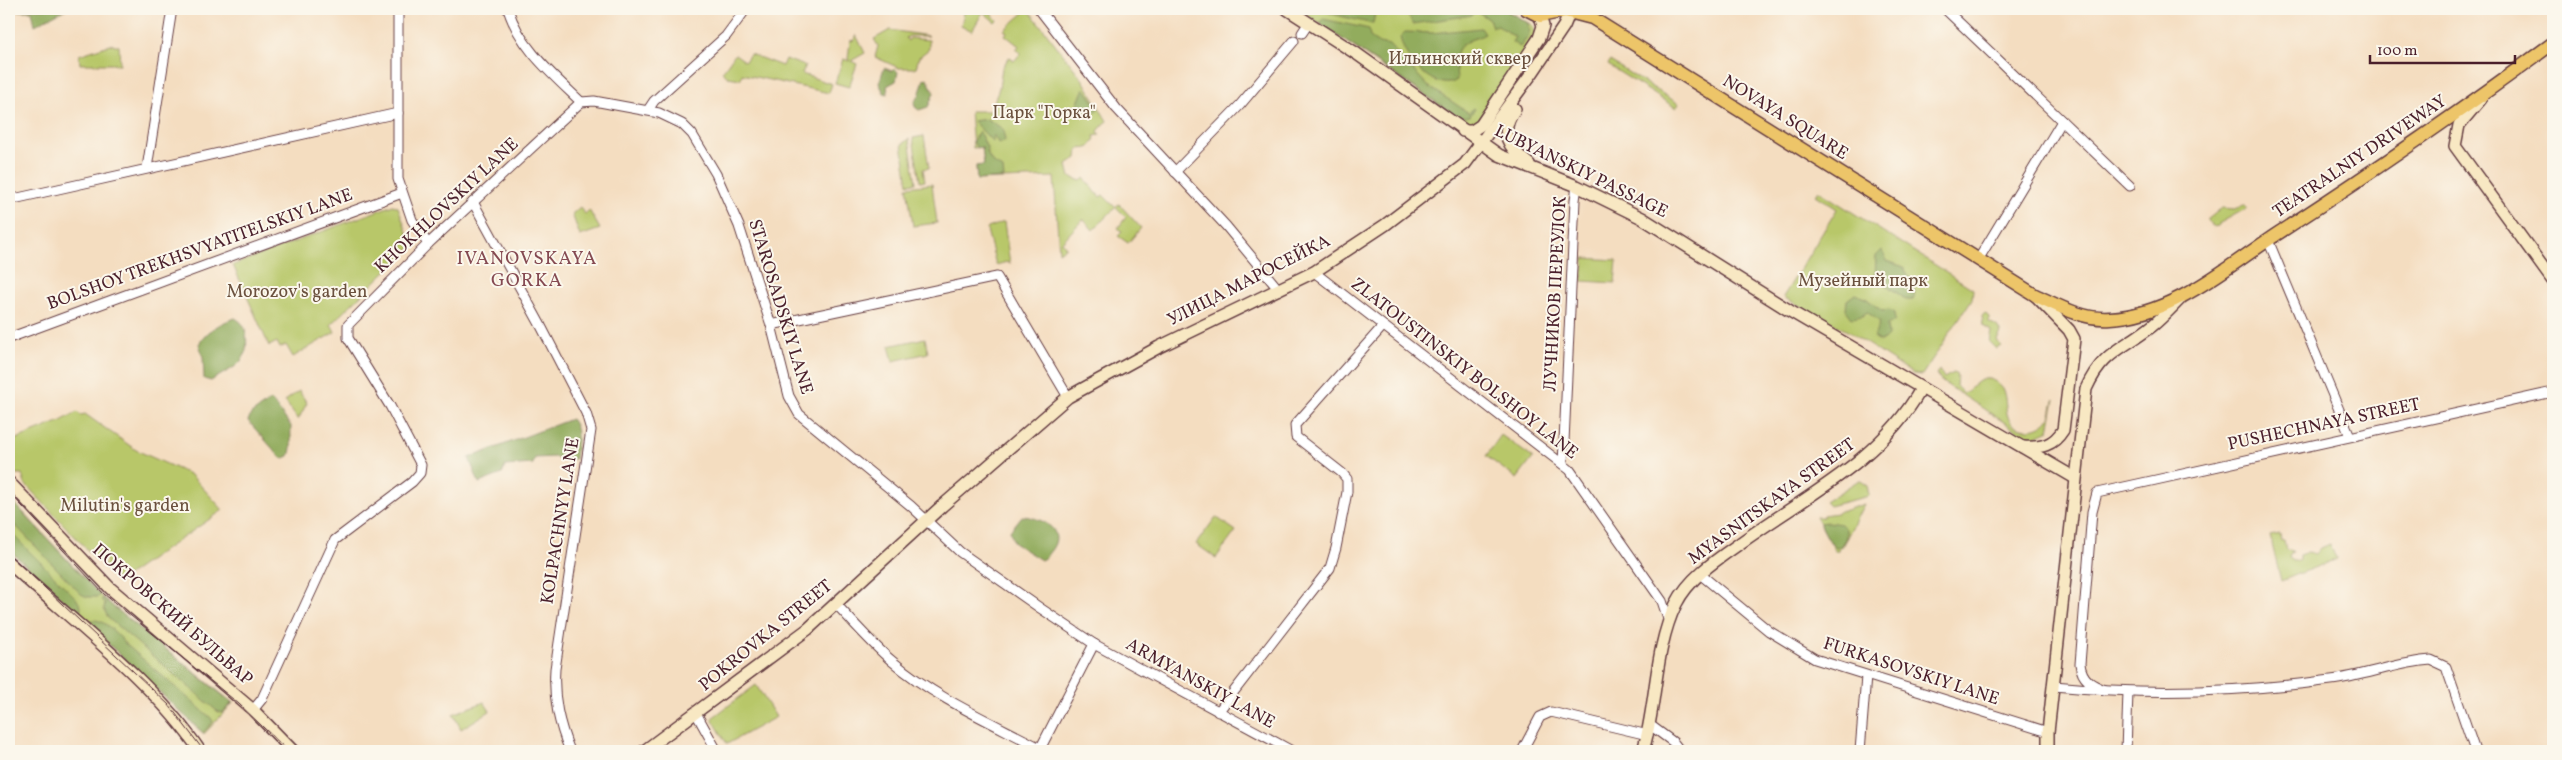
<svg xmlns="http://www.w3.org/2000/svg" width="2562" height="760" font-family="Vollkorn,serif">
  <rect width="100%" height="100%" fill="#fbf7ec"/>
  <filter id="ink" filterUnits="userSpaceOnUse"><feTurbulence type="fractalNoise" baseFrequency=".02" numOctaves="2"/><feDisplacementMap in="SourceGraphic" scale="10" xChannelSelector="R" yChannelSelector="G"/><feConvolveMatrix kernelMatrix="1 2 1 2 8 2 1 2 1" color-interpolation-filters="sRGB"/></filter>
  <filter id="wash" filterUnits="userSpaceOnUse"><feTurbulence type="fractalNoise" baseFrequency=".0096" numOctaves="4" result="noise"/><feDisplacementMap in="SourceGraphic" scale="20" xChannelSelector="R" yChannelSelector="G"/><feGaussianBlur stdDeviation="1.12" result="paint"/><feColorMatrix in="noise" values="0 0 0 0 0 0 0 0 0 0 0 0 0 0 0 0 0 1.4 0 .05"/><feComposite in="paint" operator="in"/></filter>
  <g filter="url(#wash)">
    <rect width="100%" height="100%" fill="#f4ddc0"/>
    <g fill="#b8c769" stroke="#81734a">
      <path d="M965,9h22l10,11 -2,2 -12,-10 -11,19 -11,-6z"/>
      <path d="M1028,9l55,71 24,41 -9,10 2,4 -6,1 1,4 -7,8 -10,1 -1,9 -10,7 3,12 11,4 3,-3 16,19 3,-2 12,12 4,-3 22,24 -13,15 -10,-7 4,-4 -4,-4 8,-11 -10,-10 -23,23 -10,-11 -21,23 4,5 -7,5 -5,-75 -77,3 -1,-14 8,-1 -2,-18 -9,1 -3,-37h21l8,-23 3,-20 7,-11 5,4 7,-8 -5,-4 3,-3 -14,-11 2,-3 -3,-2z"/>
      <path d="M1298,9h206l28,16 4,11 -60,89h-8z"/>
      <path d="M890,30l39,6h-19l-4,2 2,3 2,-3 19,2v9l-10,8 -3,11h-17l-24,-11 3,-11 -4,-7z"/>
      <path d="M856,35l9,18 -14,8 6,3 -8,23 -14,-4 8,-24 7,2 -2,-2 2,-18 4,-1z"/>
      <path d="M112,44l7,2 1,18h-40l-1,-9z"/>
      <path d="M735,54l10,7 5,-7 32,12 3,-7 20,7 -3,8 30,10 -3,9 -87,-19 -1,5 -13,-2 -6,-5z"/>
      <path d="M1610,61l69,43 -3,4 -68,-43z"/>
      <path d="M924,136l5,32 -6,1 2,12 -5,1 -7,-44z"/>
      <path d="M909,139l7,44 -8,1 -6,-40z"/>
      <path d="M932,184l5,39 -24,3 -6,-39z"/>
      <path d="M1819,191l154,98 -1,10 -50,76 -9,-1 -64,-42 -66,-35 54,-88 -21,-14z"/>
      <path d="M2243,204l4,4 -34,19 -6,-7 15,-12 14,1z"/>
      <path d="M393,205l5,2 14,39 -81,78 4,8 -42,25 -7,-12 -6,3 -3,-6 -8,4 -36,-81z"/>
      <path d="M580,207l5,7 4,-4 11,19 -20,7 -8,-22z"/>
      <path d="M1004,222l6,42 -3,-2 -11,3 -9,-35 1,-2z"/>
      <path d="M1584,258l33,2 -2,23 -33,-2z"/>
      <path d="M1985,313l4,4v5l8,4 4,7 -4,7 4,6 -5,3 -7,-7 2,-11 -8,-5 -1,-10z"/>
      <path d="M925,338l3,15 -35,8 -4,-15z"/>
      <path d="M1939,370l5,8 9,-5 4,2 -1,11 7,7c10,-3 14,-16 26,-14 5,1 10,5 13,9 8,16 -3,39 26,41 7,0 15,-3 20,-9 6,-7 3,-15 7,-21l-6,31 -15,7 -12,-3 -81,-53 -5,-7z"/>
      <path d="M299,391l8,12 -9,17 -13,-19z"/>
      <path d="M77,412l4,3 4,-1 51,36 55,25 32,35 -105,72 -15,-16 4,-4 -5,-5 -4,4 -73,-77 -3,-10h-7l-6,-7v-25l52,-21z"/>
      <path d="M1501,435l32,23 -16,21 -31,-23z"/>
      <path d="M1859,480l8,5 2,11 -40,10 -4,-4z"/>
      <path d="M9,497l94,101 130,105 -29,31 -195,-184z"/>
      <path d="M1864,504l-21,41 -7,7 -20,-35h7v-2l14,-2 5,-3 1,1z"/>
      <path d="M1216,517l20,14 -20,27 -20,-14z"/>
      <path d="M2280,534l1,7 3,-1 2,10 7,1 -4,6 3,4h7v-6l9,-3 8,2 5,-6 9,-4 6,15 -55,22 -11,-45z"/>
      <path d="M756,685l20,32 -49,27 -15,-26z"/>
      <path d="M484,702l6,9 -29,18 -8,-15z"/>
    </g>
    <g fill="#92ac5d" stroke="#6e6644">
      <path d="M17,9h49l-31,16 -3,-14h-14z"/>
      <path d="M1323,9h53l-3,14h-4l-37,-9z"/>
      <path d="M1404,9h67l4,3 -3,3 -59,9z"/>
      <path d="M1473,9h30l25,14 1,12 -9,12 -8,-5 3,-5 -17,-11 -6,1 -3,-8z"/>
      <path d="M1323,19l46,10 1,8 9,6 10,2 39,41 41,27 4,-5 2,1 -5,7 -10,2 -140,-94z"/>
      <path d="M1481,28l4,6c-5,3 -10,4 -15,6 -19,9 -14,23 -13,40 -20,14 -52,-20 -56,-39l-1,-4 5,-5 27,1z"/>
      <path d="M884,68l8,3 3,-2 3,3 -2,9 -9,5 1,8 -4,-1 -5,-10z"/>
      <path d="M927,78l7,15 -6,14 -9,3 -4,-3 -1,-5 5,-6 5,-17z"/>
      <path d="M1084,88l14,19 -3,6 -9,1 -9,-9z"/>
      <path d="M987,119l16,10 2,12 -6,3 -6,-9v7l-20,-21z"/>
      <path d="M979,131l8,17v5l5,9 11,7 1,9 -27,2 -1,-14 8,-1 -2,-18 -5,1 -4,-7z"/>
      <path d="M1882,250l5,11 17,6c4,11 15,21 9,33h-7l-31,-24 1,-20z"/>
      <path d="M1855,294l12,5 15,12 7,-1 5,3 1,8 -8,4 1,11 -4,4 -4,1 -6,-4 6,-15 -13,-10 -5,4 -10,2 -6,-8 1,-10z"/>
      <path d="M235,318c7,4 10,8 11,16 4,31 -12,32 -35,47l-7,-2 -1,-22 -4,-13c7,-13 23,-22 36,-26z"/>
      <path d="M271,400l20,26c-1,10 2,21 -2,30l-7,3 -34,-38 3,-7z"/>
      <path d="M571,419c10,11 5,27 4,40l-20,-2 -20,1 -2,6 -28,2 -3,8 -23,9 -10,-25z"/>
      <path d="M9,498l91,97 -2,2h-11l-6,-3 -63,-66 -9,-6z"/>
      <path d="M1022,516c18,1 44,13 30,33 -4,5 -6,9 -11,11l-27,-17 -4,-12z"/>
      <path d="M1828,522l13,2 5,5v8l-5,9 -5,1c-8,-5 -11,-15 -16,-24z"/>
      <path d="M9,531l67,67 5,9 -1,6 3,3 -2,2 -72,-69z"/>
      <path d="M103,598l13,11 116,94 -10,10 -5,-2 -109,-93 -4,-9 1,-6 -4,-3z"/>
      <path d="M86,618l3,3c12,-5 23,9 32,17l1,3 89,77 2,4 -10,11 -119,-112z"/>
    </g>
  </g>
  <g filter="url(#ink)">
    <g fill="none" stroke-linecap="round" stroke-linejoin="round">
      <defs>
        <g id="street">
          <path d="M398,9v170l14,41 16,24"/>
          <path d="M508,9c12,39 45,66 73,93"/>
          <path d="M1039,9l77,99 110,118 53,64"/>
          <path d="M1945,9l185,177"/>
          <path d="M1302,33l6,-9"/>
          <path d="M581,102l13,-1 65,12 23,11 10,10 24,40 23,52 32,99 18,71 10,18 112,92 49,46 80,56 54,36 198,107"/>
          <path d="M648,110l6,-9 72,-65 20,-27"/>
          <path d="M147,168l25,-159"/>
          <path d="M1175,172l65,-67 54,-64"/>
          <path d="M9,200l389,-87"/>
          <path d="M473,202l68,124 45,87 5,17 -36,239c-2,30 4,55 15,82"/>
          <path d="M2268,240l82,196"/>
          <path d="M1978,260l84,-139"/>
          <path d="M1314,272l256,198 92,131 7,21"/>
          <path d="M771,325l226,-48 71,120"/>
          <path d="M9,338l393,-145"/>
          <path d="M1563,464l12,-264 2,-14"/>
          <path d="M1700,574l69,57 46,28 233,73"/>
          <path d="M836,604c18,19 36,40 56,57 43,37 99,61 148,87"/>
          <path d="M2054,686c93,9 184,7 277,-6 33,-4 68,-18 100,-20l15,7 29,84"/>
          <path d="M2105,690c-13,-5 -23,-10 -25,-26l12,-152 5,-19 456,-101"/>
          <path d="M253,710l9,-11 73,-159 77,-58 8,-9 1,-8 -31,-59 -42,-68v-13l80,-81 153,-142"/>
          <path d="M1218,712l112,-144 6,-20 11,-56v-13l-5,-6 -46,-36 -1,-12 88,-99"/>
          <path d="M696,713l21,38"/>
          <path d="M1650,725l23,17 7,9"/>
          <path d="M1039,751l55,-107"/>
          <path d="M1522,751l18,-34 11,-5 97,23"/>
          <path d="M1860,751l6,-75"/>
          <path d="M2126,751l2,-59"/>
        </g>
        <g id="secondary">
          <path d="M1287,9l70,45 142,101 78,31 65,32 148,93 285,167"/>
          <path d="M2481,99l-22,26 -4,21 98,135"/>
          <path d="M1515,109c-17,24 -7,39 14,55"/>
          <path d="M1463,131h9l9,-6 58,-87 4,-12 -3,-10"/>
          <path d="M2023,447c18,1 30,-1 40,-17l11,-91 -5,-9 -33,-34"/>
          <path d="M9,482l101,106 143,122 40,41"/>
          <path d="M9,563c63,58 143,117 191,188"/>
          <path d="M644,751l164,-122 134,-123 126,-109 91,-50 155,-75 71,-47 80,-61 68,-92 31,-46 7,-17"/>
          <path d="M1643,751c14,-47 11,-102 33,-147 13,-26 40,-44 63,-60 65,-47 141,-83 182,-155"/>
          <path d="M2048,751v-19l38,-343c17,-38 36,-39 66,-63 10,-8 19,-18 28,-27"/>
        </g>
        <path id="primary" d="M1526,9l14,7 25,-5 27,7 443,277c24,11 48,25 75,23 63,-3 117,-51 167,-84 94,-61 186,-124 276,-191"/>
      </defs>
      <use href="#street" stroke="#643c41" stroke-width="11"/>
      <use href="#secondary" stroke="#643c41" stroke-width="14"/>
      <use href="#primary" stroke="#643c41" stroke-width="15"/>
      <use href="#street" stroke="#fff" stroke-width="9"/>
      <use href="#secondary" stroke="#f8e8c3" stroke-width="11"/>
      <use href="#primary" stroke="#edc569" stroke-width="12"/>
      <g stroke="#4a1f2b" stroke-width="1">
        <path d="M9,492l95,102 135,110 49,47"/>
        <path d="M9,554l160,151 35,46"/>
      </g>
    </g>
  </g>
  <g text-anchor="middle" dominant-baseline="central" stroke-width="4" stroke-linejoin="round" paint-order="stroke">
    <g font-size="18" fill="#6b513e" stroke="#fbf7ec">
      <text x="1460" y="59">Ильинский сквер</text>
      <text x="1044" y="113">Парк "Горка"</text>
      <text x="1863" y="281">Музейный парк</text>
      <text x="297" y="292">Morozov's garden</text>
      <text x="125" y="506">Milutin's garden</text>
    </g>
    <g font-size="18" fill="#4a1f2b" stroke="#fbf7ec">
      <text transform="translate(1785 118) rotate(32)">NOVAYA SQUARE</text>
      <text transform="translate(2360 157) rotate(-34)">TEATRALNIY DRIVEWAY</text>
      <text transform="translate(1581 172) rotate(26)">LUBYANSKIY PASSAGE</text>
      <text transform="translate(447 206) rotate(-43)">KHOKHLOVSKIY LANE</text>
      <text transform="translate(200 250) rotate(-20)">BOLSHOY TREKHSVYATITELSKIY LANE</text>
      <text transform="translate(1249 281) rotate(-27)">УЛИЦА МАРОСЕЙКА</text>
      <text transform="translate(1556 294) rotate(-87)">ЛУЧНИКОВ ПЕРЕУЛОК</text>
      <text transform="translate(780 307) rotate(73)">STAROSADSKIY LANE</text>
      <text transform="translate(1464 369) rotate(38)">ZLATOUSTINSKIY BOLSHOY LANE</text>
      <text transform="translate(2324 425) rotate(-12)">PUSHECHNAYA STREET</text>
      <text transform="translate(1772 502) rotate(-36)">MYASNITSKAYA STREET</text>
      <text transform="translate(561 521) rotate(-81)">KOLPACHNYY LANE</text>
      <text transform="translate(172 615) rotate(41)">ПОКРОВСКИЙ БУЛЬВАР</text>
      <text transform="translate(766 636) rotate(-39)">POKROVKA STREET</text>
      <text transform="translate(1911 672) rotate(18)">FURKASOVSKIY LANE</text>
      <text transform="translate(1200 684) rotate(29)">ARMYANSKIY LANE</text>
    </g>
    <g font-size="19" letter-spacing="1" fill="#854a52" stroke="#fbf7ec">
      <text x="527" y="259">IVANOVSKAYA<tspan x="527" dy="22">GORKA</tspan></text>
    </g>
  </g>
  <rect width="2562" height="760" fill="none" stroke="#fbf7ec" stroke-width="30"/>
  <path d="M2370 55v8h145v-8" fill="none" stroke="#4a1f2b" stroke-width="2.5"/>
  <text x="2377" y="55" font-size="15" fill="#4a1f2b" stroke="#fbf7ec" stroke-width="4" paint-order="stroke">100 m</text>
</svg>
